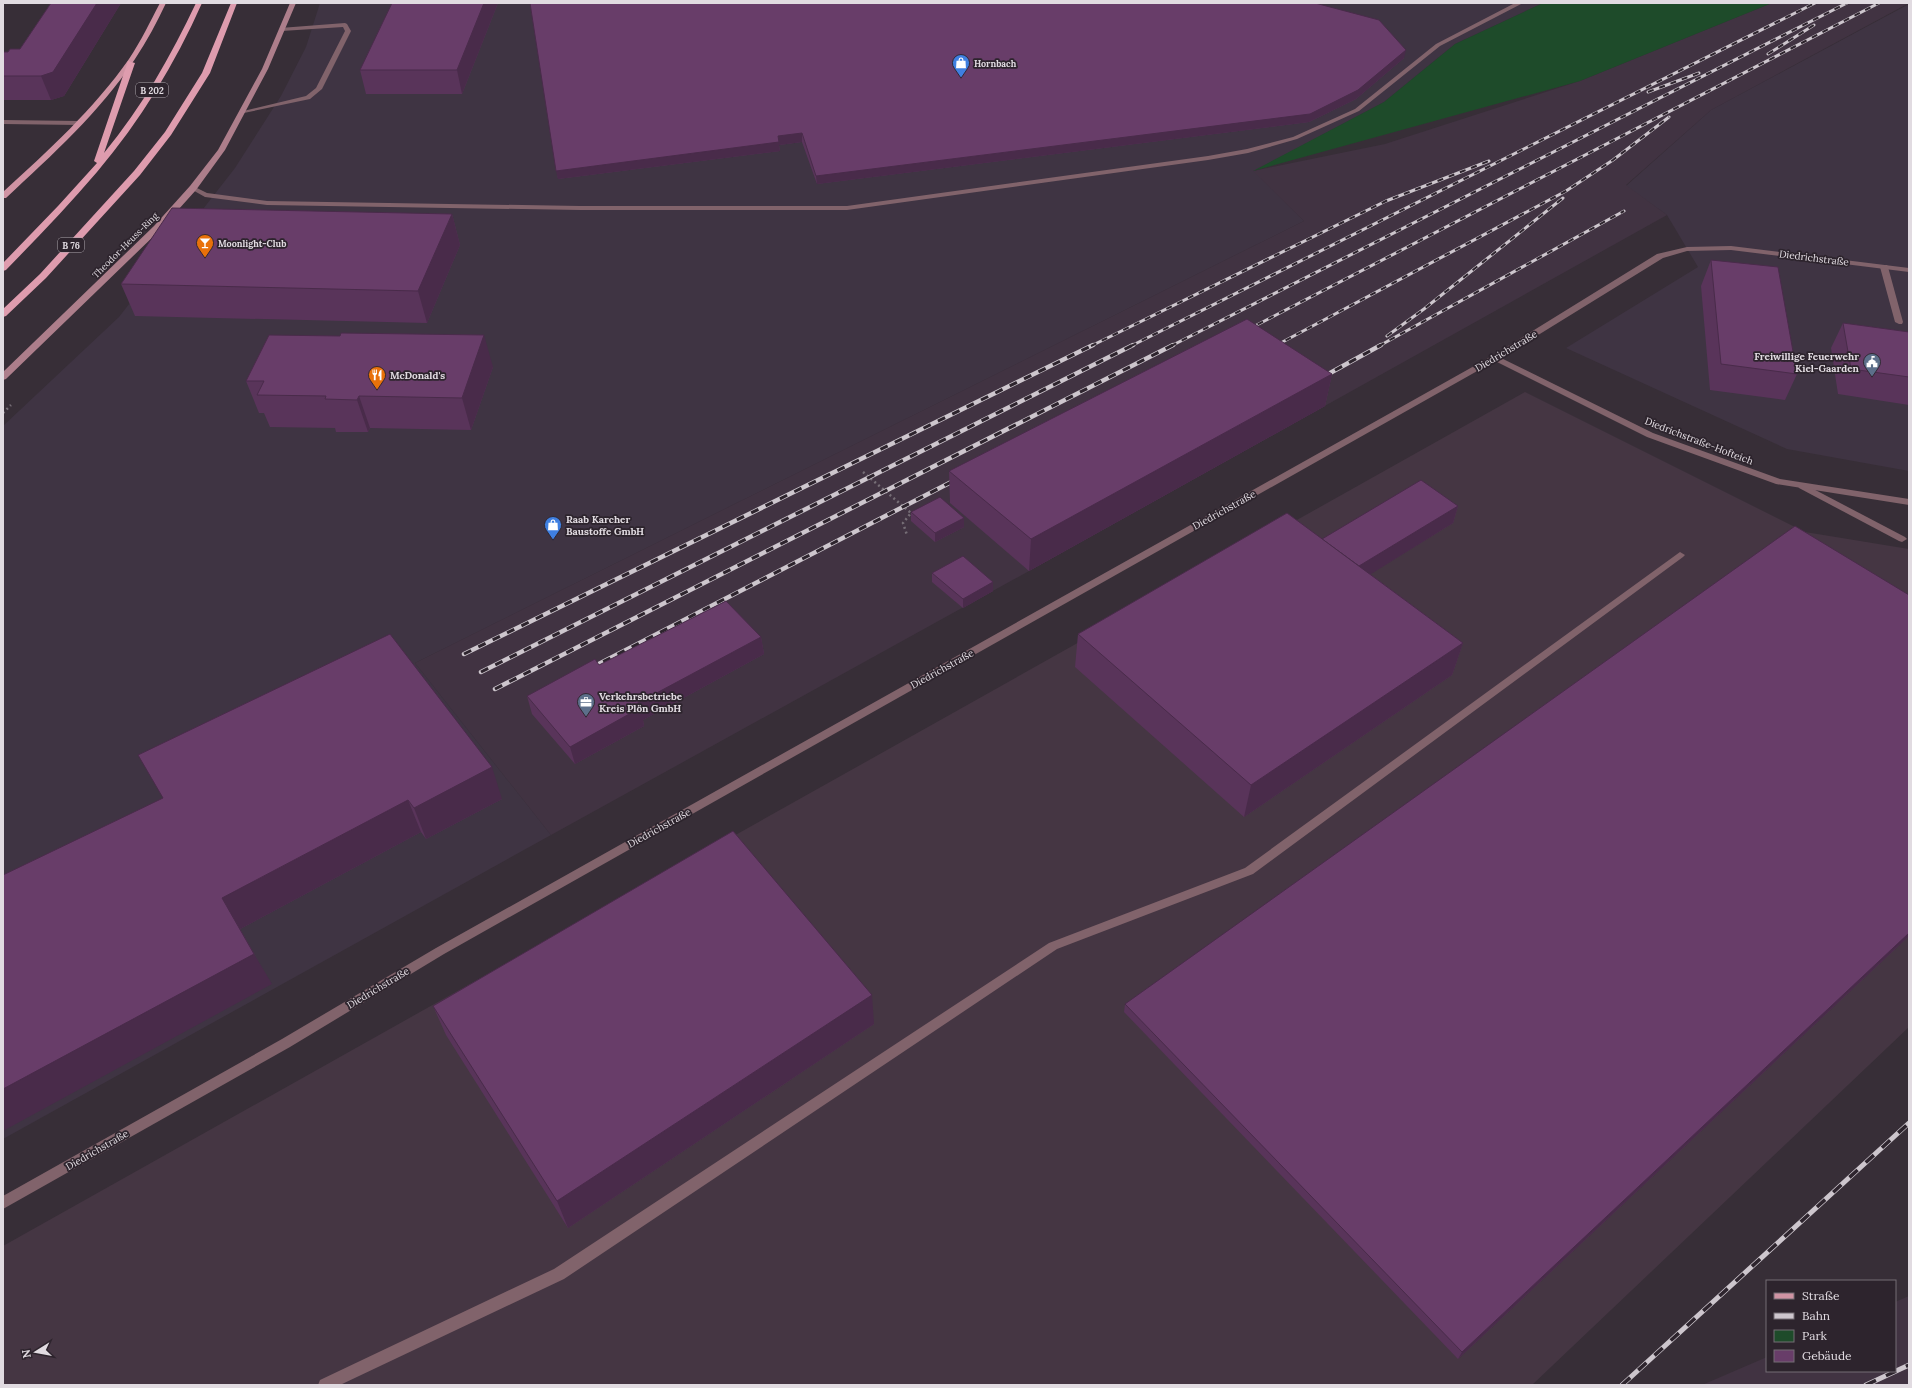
<svg xmlns="http://www.w3.org/2000/svg" width="1912" height="1388" font-family="Lora,serif">
  <rect width="100%" height="100%" fill="#372e37"/>
  <g fill="#3f3443">
    <path d="M320,3h1223l-88,41 -71,58 -130,69 50,50 -889,442 136,172 -548,304v-713l116,-109 116,-149 46,-72 25,-49z"/>
    <path d="M1909,4v467l-122,-22 -221,-101 132,-81 -31,-52 -41,-29 85,-76z"/>
  </g>
  <path fill="#453643" d="M1525,392l280,140 104,17v478l-377,358h-1529v-139z"/>
  <g fill="#413342">
    <path d="M1772,3h137l-198,107 -85,75 41,30 -638,356 -478,264 -136,-172 889,-442 -51,-50 132,-27 195,-63z"/>
    <path d="M1909,1296v89h-207l65,-28v14h128v-69z"/>
  </g>
  <path fill="#1e4b2a" d="M1543,3h229l-192,78 -327,90 131,-69 71,-58z"/>
  <g fill="none" stroke-linecap="round" stroke-linejoin="round">
    <g stroke="#766e76" stroke-width="2.5" stroke-dasharray="2 3" stroke-linecap="butt">
      <path d="M3,413l8,-8"/>
      <path d="M863,472l48,41 -8,10 4,12"/>
    </g>
    <g fill="#81636b" fill-rule="evenodd">
      <path d="M1515,3h8l-83,43 -81,65 -62,28 -49,14 -40,7 -361,50h-267l-313,-5 -62,-8 -16,-9 4,-2 14,7 60,8 313,5h267l361,-50 39,-7 46,-12 62,-28 81,-65z"/>
      <path d="M345,23l2,1 4,7 -29,58 -12,10 -71,15v-2l67,-16 10,-8 29,-57 -2,-4 -61,4 -2,-1v-2z"/>
      <path d="M1881,265h6l1,2 15,55 -1,2h-3l-4,-2 -15,-55z"/>
      <path d="M1802,483l103,54 2,2 -5,3 -3,-1 -100,-53 -1,-2 1,-2z"/>
      <path d="M1680,552l5,3 -2,2 -430,317 -196,75 -493,330 -224,106h-22l2,-5 234,-111 495,-326 196,-75z"/>
    </g>
    <g fill="#81636b" fill-rule="evenodd">
      <path d="M3,120l76,1 3,2 -3,2 -76,-1z"/>
      <path d="M1731,246l178,22v4l-178,-22 -44,1 -24,7 -162,100 152,75 127,46 129,20v6l-133,-21 -129,-47 -152,-76 -1051,593 -154,93 -287,162v-13l279,-157 154,-91 1056,-592 165,-102 30,-7z"/>
    </g>
    <path fill="#ad7e8b" fill-rule="evenodd" d="M290,3h6l-28,66 -43,81 -29,40 -36,40 -154,149 -3,1v-8l151,-146 36,-40 28,-36 44,-81z"/>
    <path fill="#cf93a3" fill-rule="evenodd" d="M160,3h6c-9,19 -19,38 -31,56 -35,53 -83,96 -129,139h-3v-6c45,-41 91,-83 126,-133 12,-18 21,-37 31,-56z"/>
    <g fill="#de9cae" fill-rule="evenodd">
      <path d="M196,3h6c-27,61 -62,118 -105,169 -29,34 -60,66 -91,98l-3,1v-8l55,-57 39,-43 -3,-2 34,-100 7,2 -31,90c38,-46 67,-97 92,-150z"/>
      <path d="M231,3h6l-27,70 -39,62 -31,40 -94,103 -40,38 -3,1v-8l37,-35 94,-103 31,-39 37,-59z"/>
    </g>
    <defs>
      <g id="rail-far2">
        <path d="M1768,54l46,-29"/>
        <path d="M1648,92l51,-19"/>
        <path d="M1247,330l632,-327"/>
        <path d="M1387,336l37,-27 139,-111"/>
        <path d="M1091,346l295,-145 103,-40"/>
        <path d="M1131,346l684,-343"/>
        <path d="M1171,346l676,-343"/>
        <path d="M1275,346l291,-155 47,-31 56,-43"/>
        <path d="M1379,346l245,-135"/>
      </g>
      <g id="rail-far1">
        <path d="M1273,347l3,-2"/>
        <path d="M1321,378l60,-33"/>
        <path d="M464,654l629,-309"/>
        <path d="M589,669l370,-191"/>
        <path d="M481,672l652,-327"/>
        <path d="M495,689l678,-344"/>
      </g>
      <g id="rail">
        <path d="M1622,1385l287,-262"/>
        <path d="M1866,1385l43,-20"/>
      </g>
    </defs>
    <use href="#rail-far2" stroke="#cdc6cd" stroke-width="3"/>
    <use href="#rail-far1" stroke="#cdc6cd" stroke-width="4.5"/>
    <use href="#rail" stroke="#cdc6cd" stroke-width="5"/>
    <use href="#rail-far2" stroke="#2d242d" stroke-width="2" stroke-dasharray="6" stroke-linecap="butt"/>
    <use href="#rail-far1" stroke="#2d242d" stroke-width="3" stroke-dasharray="8" stroke-linecap="butt"/>
    <use href="#rail" stroke="#2d242d" stroke-width="3.5" stroke-dasharray="11" stroke-linecap="butt"/>
  </g>
  <g fill="#59345a">
    <path d="M51,3h70l-57,93 -13,4h-48v-48h5l12,-3z"/>
    <path d="M392,3h106l-36,91h-96l-6,-24z"/>
    <path d="M530,3l874,55 -48,41 -47,23 -492,62 -15,-42 -23,3 1,6 -222,28z"/>
    <path d="M452,214l8,31 -33,78 -292,-7 -14,-32z"/>
    <path d="M1711,260l86,114 -12,26 -75,-10 -9,-104z"/>
    <path d="M1843,323l66,9v73l-71,-11 -7,-46z"/>
    <path d="M493,367l-22,63 -101,-2 -2,4h-32l-1,-4 -65,-1 -6,-14h-5l-13,-32z"/>
    <path d="M1332,374l-7,32 -296,165 -79,-68 -1,-32z"/>
    <path d="M1458,506l-5,17 -83,51 93,69 -11,32 -208,142 -169,-150 3,-33 244,-95z"/>
    <path d="M911,512l53,6v9l-29,15 -24,-21z"/>
    <path d="M932,573l61,18 -30,17 -31,-26z"/>
    <path d="M761,637l3,17 -121,66 1,6 -69,38 -43,-50 -5,-18 72,-31z"/>
    <path d="M163,798l339,1 -76,40 -5,-7 -181,97 32,55z"/>
    <path d="M1909,936l-451,423 -334,-347 1,-8z"/>
    <path d="M433,1006l441,18 -306,204 -122,-193z"/>
  </g>
  <g fill="#492b4a">
    <path d="M97,3h24l-57,93 -13,4 -10,-24z"/>
    <path d="M484,3h14l-36,91 -5,-24z"/>
    <path d="M1406,50l-2,8 -48,41 -47,23 -492,62 -1,-8z"/>
    <path d="M802,133v9l-23,3 1,6 -222,28 -2,-8 222,-35z"/>
    <path d="M452,214l8,31 -33,78 -9,-32z"/>
    <path d="M484,335l9,32 -22,63 -9,-32z"/>
    <path d="M1332,374l-7,32 -296,165 2,-32z"/>
    <path d="M359,396l11,32 -2,4 -11,-32z"/>
    <path d="M1458,506l-5,17 -111,69 4,-18z"/>
    <path d="M964,518v9l-29,15v-9z"/>
    <path d="M993,582v9l-30,17v-9z"/>
    <path d="M761,637l3,17 -121,66 1,6 -69,38 -5,-17 66,-43z"/>
    <path d="M1463,643l-11,32 -208,142 7,-32z"/>
    <path d="M492,767l10,32 -76,40 -12,-31z"/>
    <path d="M408,800l13,32 -181,97 -18,-31z"/>
    <path d="M1909,933v3l-451,423 4,-7z"/>
    <path d="M254,954l18,30 -269,147v-42z"/>
    <path d="M872,995l2,29 -306,204 -11,-27z"/>
  </g>
  <g fill="#683d69" stroke="#492b4a">
    <path d="M51,3h46l-44,69 -12,4h-38v-24h5l2,-3h10z"/>
    <path d="M392,3h92l-27,67h-97z"/>
    <path d="M530,3h785l64,17 27,30 -48,40 -48,24 -494,62 -14,-43 -24,3 1,6 -223,29z"/>
    <path d="M172,208l280,6 -34,77 -297,-7z"/>
    <path d="M1711,260l67,7 19,107 -76,-10z"/>
    <path d="M1247,319l85,55 -301,165 -82,-68z"/>
    <path d="M1843,323l66,9v45l-58,-8z"/>
    <path d="M341,333l143,2 -22,63 -103,-2 -2,4 -32,-1 1,-3 -69,-1 7,-14h-18l23,-46 71,1z"/>
    <path d="M1421,480l37,26 -99,60 -37,-27z"/>
    <path d="M940,497l24,21 -29,15 -24,-21z"/>
    <path d="M1287,513l176,130 -212,142 -173,-151z"/>
    <path d="M1795,526l114,69v338l-447,419 -337,-348z"/>
    <path d="M963,556l30,26 -30,17 -31,-26z"/>
    <path d="M726,601l35,36 -125,67 4,4 -70,39 -43,-51 68,-37 4,6z"/>
    <path d="M390,634l102,133 -78,41 -6,-8 -186,98 32,56 -251,135v-214l160,-77 -25,-43z"/>
    <path d="M733,831l139,164 -315,206 -124,-195z"/>
  </g>
  <defs>
    <symbol id="shop-pin" viewBox="-11 -11 22 30"><path d="M0 17L-7.5 6A9.5 9.5 0 1 1 7.5 6Z" fill="#3f7fe0" stroke="#2d242d"/><path d="M-5-2.5h2.3a2.7 3.5 0 0 1 5.4 0H5L5.5 6h-11ZM-1.5-2.5h3a1.5 2.3 0 0 0-3 0Z" fill="#fff"/></symbol>
    <symbol id="bar-pin" viewBox="-11 -11 22 30"><path d="M0 17L-7.5 6A9.5 9.5 0 1 1 7.5 6Z" fill="#e8710a" stroke="#2d242d"/><path d="M-6-5H6L.8 .8V4.5H3.5V6h-7V4.5H-.8V.8Z" fill="#fff"/></symbol>
    <symbol id="civic-pin" viewBox="-11 -11 22 30"><path d="M0 17L-7.5 6A9.5 9.5 0 1 1 7.5 6Z" fill="#5c6f8a" stroke="#2d242d"/><path d="M-.6-6.5H3V-4.5H.6V-3L4-1V1h2V6H-6V1h2V-1L-.6-3ZM-1.2 2.5V6h2.4V2.5Z" fill="#fff"/></symbol>
    <symbol id="restaurant-pin" viewBox="-11 -11 22 30"><path d="M0 17L-7.5 6A9.5 9.5 0 1 1 7.5 6Z" fill="#e8710a" stroke="#2d242d"/><path d="M-5-6h1v4h1v-4h1v4h1v-4h1v5L-1.5 .5V6h-2V.5L-5-1ZM5-6V6H3V1.5H1.5Q1.5-4 5-6Z" fill="#fff"/></symbol>
    <symbol id="office-pin" viewBox="-11 -11 22 30"><path d="M0 17L-7.5 6A9.5 9.5 0 1 1 7.5 6Z" fill="#5c6f8a" stroke="#2d242d"/><path d="M-6-3h4V-5.5h4V-3h4V5H-6ZM-1-4.5V-3h2v-1.5ZM-6 0V1H6V0Z" fill="#fff"/></symbol>
  </defs>
  <g fill-rule="evenodd">
    <use href="#shop-pin" x="951" y="53" width="20" height="27"/>
    <use href="#bar-pin" x="195" y="233" width="20" height="27"/>
    <use href="#civic-pin" x="1862" y="352" width="20" height="27"/>
    <use href="#restaurant-pin" x="367" y="365" width="20" height="27"/>
    <use href="#shop-pin" x="543" y="515" width="20" height="27"/>
    <use href="#office-pin" x="576" y="692" width="20" height="27"/>
  </g>
  <g text-anchor="middle" dominant-baseline="central" stroke-width="3.5" stroke-linejoin="round" paint-order="stroke">
    <g font-size="9" font-weight="bold" fill="#e1dbe1" stroke="#2d242d" text-anchor="start">
      <text x="974" y="63">Hornbach</text>
      <text x="218" y="243">Moonlight-Club</text>
    </g>
    <g fill="#2d242d" stroke="#aba4ab" stroke-width="1">
      <rect x="136" y="83" width="32" height="14" rx="3"/>
      <rect x="58" y="238" width="26" height="14" rx="3"/>
    </g>
    <g font-size="9" font-weight="bold" fill="#e1dbe1">
      <text x="152" y="90">B 202</text>
      <text x="71" y="245">B 76</text>
    </g>
    <g font-size="9" fill="#e1dbe1" stroke="#2d242d">
      <text transform="translate(125 245) rotate(-45)">Theodor-Heuss-Ring</text>
    </g>
    <g font-size="10" fill="#e1dbe1" stroke="#2d242d">
      <text transform="translate(1814 258) rotate(7)">Diedrichstraße</text>
      <text transform="translate(1506 351) rotate(-31)">Diedrichstraße</text>
      <text transform="translate(1699 441) rotate(21)">Diedrichstraße-Hofteich</text>
      <text transform="translate(1224 510) rotate(-29)">Diedrichstraße</text>
      <text transform="translate(942 669) rotate(-29)">Diedrichstraße</text>
      <text transform="translate(659 828) rotate(-29)">Diedrichstraße</text>
      <text transform="translate(378 988) rotate(-31)">Diedrichstraße</text>
      <text transform="translate(97 1150) rotate(-30)">Diedrichstraße</text>
    </g>
    <g font-size="10" font-weight="bold" fill="#e1dbe1" stroke="#2d242d" text-anchor="start">
      <text x="1859" y="356" text-anchor="end">Freiwillige Feuerwehr<tspan x="1859" dy="12">Kiel-Gaarden</tspan></text>
      <text x="390" y="375">McDonald's</text>
      <text x="566" y="519">Raab Karcher<tspan x="566" dy="12">Baustoffe GmbH</tspan></text>
      <text x="599" y="696">Verkehrsbetriebe<tspan x="599" dy="12">Kreis Plön GmbH</tspan></text>
    </g>
  </g>
  <rect width="1912" height="1388" fill="none" stroke="#e1dbe1" stroke-width="8"/>
  <rect x="1766" y="1280" width="130" height="92" fill="#2d242d" stroke="#756d75"/>
  <rect x="1774" y="1293" width="20" height="6" fill="#cf93a3" stroke="#756d75"/>
  <text x="1802" y="1300" font-size="12" fill="#e1dbe1">Straße</text>
  <rect x="1774" y="1313" width="20" height="6" fill="#cdc6cd" stroke="#756d75"/>
  <text x="1802" y="1320" font-size="12" fill="#e1dbe1">Bahn</text>
  <rect x="1774" y="1330" width="20" height="12" fill="#1e4b2a" stroke="#756d75"/>
  <text x="1802" y="1340" font-size="12" fill="#e1dbe1">Park</text>
  <rect x="1774" y="1350" width="20" height="12" fill="#683d69" stroke="#756d75"/>
  <text x="1802" y="1360" font-size="12" fill="#e1dbe1">Gebäude</text>
  <g transform="translate(36 1352) rotate(259)" stroke="#2d242d" stroke-width="3" paint-order="stroke">
  <path d="M0-3L7 15L0 10L-7 15Z" fill="#e1dbe1"/>
  <text y="-6" font-size="11" font-weight="bold" text-anchor="middle" fill="#e1dbe1">N</text>
  </g>
</svg>
